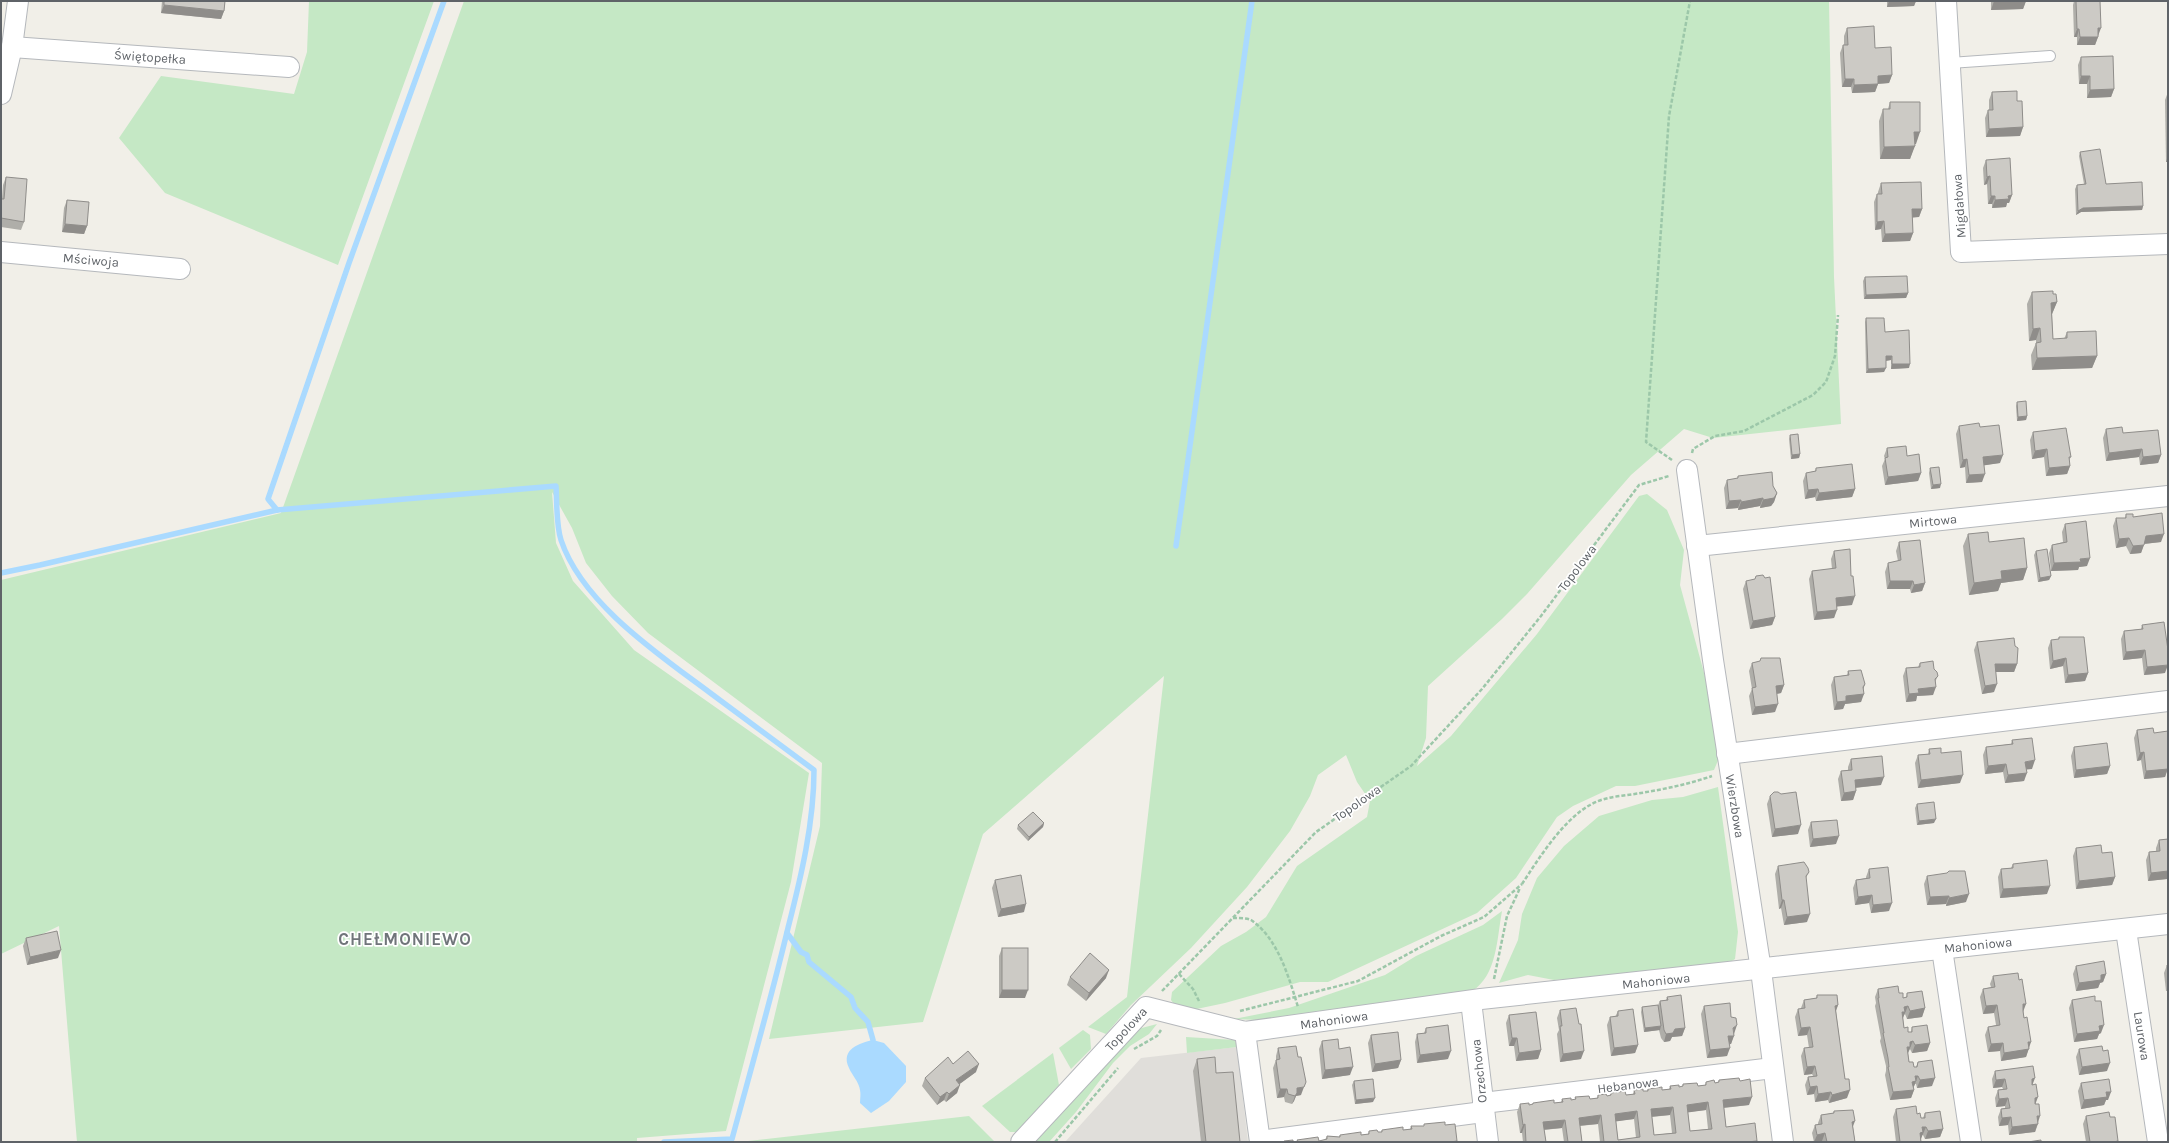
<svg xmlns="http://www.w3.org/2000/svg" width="2169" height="1143" font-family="Karla,sans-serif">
  <rect width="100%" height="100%" fill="#f1efe8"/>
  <path fill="#e0deda" d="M1237,1047l11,95h-183l76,-84z"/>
  <g fill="#c5e8c5">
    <path d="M309,1h125l-96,264 -173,-72 -46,-55 42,-62 133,18 13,-42z"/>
    <path d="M464,1h1365l5,276 7,147 -128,14 -29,-9 -53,46 -104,119 -25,25 -74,67 -2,52 -9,28 34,-30 86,-102 102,-138 8,-2 20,16 17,40 -4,35 29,106 10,67 -5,12 -79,16h-19l-43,20 -16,11 -41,61 -39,35 -149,69h-28l-75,21 -38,8 -11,-4 -5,-7 1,-8 49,-46 25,-14 20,-15 31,-51 70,-49 3,-16 -13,-19 -11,-27 -28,20 -8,21 -20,35 -43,56 -56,61 -60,57 -25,29 -18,-7 39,-30 37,-321 -181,158 -60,188 -154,17 51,-213 2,-63 -174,-130 -36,-37 -26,-33 -14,-35 -20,-36 4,51 17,38 61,69 175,123 -18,109 -65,249 -89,7v4h-560l-18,-216 -58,28v-374l280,-67z"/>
    <path d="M1718,787l20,145 -3,27 -11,7 -170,14 -26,-5 -29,8 19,-43 4,-26 15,-36 27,-32 35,-30 53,-16 31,-3z"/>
    <path d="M1502,911c-5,27 -5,65 -30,80l-214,29 -24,-1 55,-11 96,-33 31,-19 67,-31z"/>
    <path d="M1157,1024l-8,10 -19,12 -17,17 -37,49 -27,30h-16l101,-112z"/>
    <path d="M1083,1030l7,5 1,14 -20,20 -12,-21z"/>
    <path d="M1186,1037l49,3 2,7 -50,6z"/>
    <path d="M1053,1053l6,32 -42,47h-7l-28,-26z"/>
    <path d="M969,1116l26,26h-256z"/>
  </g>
  <path fill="#aadaff" d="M873,1040l11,3 22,23v16l-17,19 -18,12 -11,-10c0,-4 1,-9 0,-13 -1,-8 -8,-15 -11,-22 -9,-19 11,-25 24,-28z"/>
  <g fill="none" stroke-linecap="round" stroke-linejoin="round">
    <g stroke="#aadaff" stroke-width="5.5">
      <path d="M277,510l-9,-11 81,-236 95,-262"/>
      <path d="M1176,546l76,-545"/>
      <path d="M1,573l39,-8 237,-55 279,-24c1,15 0,39 5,54 21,63 97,114 148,152 35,26 70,52 105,78 0,53 -13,107 -26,158 -17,71 -37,141 -56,211l-68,3"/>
      <path d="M787,933l14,19 6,3 2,7 42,35 4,11 13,14 5,18"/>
    </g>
    <defs>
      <path id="lane" d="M1950,63l100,-7"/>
      <g id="street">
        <path d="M1946,1l15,251 207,-8"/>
        <path d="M12,47l277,20"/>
        <path d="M1,94l11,-47 6,-46"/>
        <path d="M1,252l179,17"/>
        <path d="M1687,470l26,190 48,310 22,172"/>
        <path d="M1697,546l471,-50"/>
        <path d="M1727,754l441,-53"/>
        <path d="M2126,930l32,212"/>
        <path d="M1942,949l29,193"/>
        <path d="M1471,1001l17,141"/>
        <path d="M1245,1032l15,110"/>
        <path d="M1483,1103l290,-35"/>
        <path d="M1260,1141l223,-29"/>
        <path d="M1021,1142l125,-135 99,25 236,-33 687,-75"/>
      </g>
    </defs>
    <use href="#lane" stroke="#b5b8bc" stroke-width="12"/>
    <use href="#street" stroke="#b5b8bc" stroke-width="22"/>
    <g stroke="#9cc7a9" stroke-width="2.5" stroke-dasharray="4 2" stroke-linecap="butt">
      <path d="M1692,453l1,-4 22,-13 29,-5 69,-36 13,-13 9,-26 3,-41"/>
      <path d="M1672,460l-26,-18 23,-326 21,-115"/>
      <path d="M1522,884c17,-26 41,-64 68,-79 15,-9 34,-9 51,-12 24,-4 48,-9 71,-17"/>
      <path d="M1233,918c5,0 14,0 18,2 27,18 38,58 47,87"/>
      <path d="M1179,974l14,15 6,12"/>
      <path d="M1494,979l13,-63 13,-28"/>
      <path d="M1162,991l154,-159 95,-66 71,-77 59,-73 98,-131 30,-9"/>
      <path d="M1240,1011l118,-30 83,-45 43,-19 38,-33"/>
      <path d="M1134,1049l23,-13 4,-6"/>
      <path d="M1055,1142l63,-74"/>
    </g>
    <use href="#lane" stroke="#fff" stroke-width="10"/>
    <use href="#street" stroke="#fff" stroke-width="20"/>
  </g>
  <g fill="#afaea9" fill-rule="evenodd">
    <path d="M162,1h63l-1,10 -3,8 -60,-6z"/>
    <path d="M1887,1h29l-2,5 -27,1z"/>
    <path d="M1991,1h35l-3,8 -32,1z"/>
    <path d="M2074,1h26l-2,36 -3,8h-18v-8h-3l-1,-32z"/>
    <path d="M1847,28l28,20 17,27 -3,8 -11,1 -3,8 -23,1 -1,-6h-9l-2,-34 3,-8h1v-9z"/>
    <path d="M2081,57l33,32 -3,8 -24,1v-14h-8l-1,-19z"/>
    <path d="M1992,92l25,9 6,26 -3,9 -34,1 -1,-19 3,-8h1v-10z"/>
    <path d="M2168,92v70h-2l-1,-62z"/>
    <path d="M1890,102l26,42h-1l-5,15h-30l-1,-38 4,-12h5z"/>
    <path d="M2080,152l26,32 37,22 -1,4 -61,2 -5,3 -1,-26 2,-4 7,-1 -5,-28z"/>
    <path d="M1986,160l26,35 -3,8h-2l-1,4 -14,1v-4h-4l-1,-20 -3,1 -1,-17z"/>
    <path d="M6,177l18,45 -3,8 -20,-3v-28h1l1,-14z"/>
    <path d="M1881,183l41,26 -3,8h-7l1,16 -3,8 -28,1 -1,-13 -6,1 -1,-28 3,-8h1v-2z"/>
    <path d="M67,200l20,26 -3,8 -22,-2 2,-24z"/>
    <path d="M1865,277l43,16 -2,5 -42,1 -1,-18z"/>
    <path d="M2032,292l21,2 4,8 -5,12 1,25h11l3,-7 30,24 -5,12 -60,2 -1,-15 5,-12v-3l-7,1 -2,-37z"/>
    <path d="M1866,318l19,14 24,36 -18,1v-9l-5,1 -2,11 -18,1 -1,-51z"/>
    <path d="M2017,402l10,14 -1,4 -9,1 -1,-15z"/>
    <path d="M1959,426l21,1 20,36 -16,2 -2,17 -16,1 -1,-16 -5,1 -4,-34z"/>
    <path d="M2106,429l17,4 38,22 -3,8 -18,2 -1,-8 -33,4 -3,-23z"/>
    <path d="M2033,432l38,25 -2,3 1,6 -3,8 -21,2 -2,-19 -12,2 -2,-19z"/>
    <path d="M1790,435l10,19 -1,4 -8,1 -2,-20z"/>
    <path d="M1887,448l20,8 14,17 -3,8 -33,4 -3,-19 3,-7 -1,-3z"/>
    <path d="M1816,468l39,21 -3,8 -36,4 -1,-4 -10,2 -2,-18 3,-8 9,-2z"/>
    <path d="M1930,468l10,20 -9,1 -2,-16z"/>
    <path d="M1738,476l35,10 4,7 -3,9 -3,4 -11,2v-2l-22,4v-2l-12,1 -2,-21 3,-8 10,-1z"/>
    <path d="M2126,514l7,3 28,25 -17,2 -3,9 -11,1 -4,-8 -10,2 -3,-22 3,-8h9z"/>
    <path d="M2065,524l22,42 -8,1 -1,3 -27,1 -2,-18 3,-8 11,-3 -1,-10z"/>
    <path d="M1968,534l21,8 38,26 -4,12 -22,3 -3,8 -29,4 -6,-49z"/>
    <path d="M1899,542l26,41 -3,8 -11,2 -1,-4h-23l-2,-17 3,-9 10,-2 -2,-10z"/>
    <path d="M1834,551l18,54 -15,1 -3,12 -20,2 -5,-41 3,-8 20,-2 -1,-10z"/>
    <path d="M2036,551l15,25 -2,4 -11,2 -4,-27z"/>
    <path d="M1746,581l29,36 -3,8 -22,4 -7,-40z"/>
    <path d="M2142,625l23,48 -21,2 -2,-17 -19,2 -2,-21 3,-8 17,-2z"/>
    <path d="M2059,637l29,36 -3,8 -20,2 -2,-17 -13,3 -2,-21 3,-8h7z"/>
    <path d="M1977,642l40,22 -3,8h-19l-1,20 -12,2 -8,-44z"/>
    <path d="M1752,663l32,22 -3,8 -4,1 -2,18 -23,3 -3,-19 3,-7 -3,-18z"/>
    <path d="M1920,663l14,6 4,7 -3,6 -2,13 -16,1 -1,5 -10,1 -3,-26 3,-8 12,-1z"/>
    <path d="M1848,671l17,13 -2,6 -2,12 -16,2 -2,5 -9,1 -3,-25 3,-8 13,-2z"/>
    <path d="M2137,730l17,3 14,38h-1l-2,6 -21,2 -3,-19 -4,1 -3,-23z"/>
    <path d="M2012,740l20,29h-6l-2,12 -19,2 -2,-11 -18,2 -2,-19 3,-8 25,-3z"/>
    <path d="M2074,747l36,19 -3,8 -33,4 -3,-22z"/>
    <path d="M1929,749l31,34 -42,5 -3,-25 3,-8 10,-1z"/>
    <path d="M1851,759l30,26 -26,3 1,3 -3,9 -12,1 -3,-22 3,-8 7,-1v-3z"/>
    <path d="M1770,796l28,38 -26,3 -5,-33z"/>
    <path d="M1917,804l17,19 -17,2 -2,-17z"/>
    <path d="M1811,822l25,22 -26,3 -2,-17z"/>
    <path d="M1044,823l-1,4 -15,14 -11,-12 1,-4z"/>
    <path d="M2168,839v37l-1,3 -19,2 -2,-21 3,-8 7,-1v-3l3,-8z"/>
    <path d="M2076,848l26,5 13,24 -3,8 -36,4 -3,-33z"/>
    <path d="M2013,864l34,30 -47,4 -2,-21 3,-8 10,-1z"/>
    <path d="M1778,866l31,6 -3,6 1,44 -23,3 -3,-17 -2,1 -4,-35z"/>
    <path d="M1869,869l20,42 -18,2 -2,-10 -14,2 -2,-17 3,-8 10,-2v-1z"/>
    <path d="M1927,876l39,26 -20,4v-2l-19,1 -3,-21z"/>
    <path d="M995,880l29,32 -26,5 -6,-29z"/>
    <path d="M26,938l32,20 -31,7 -4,-19z"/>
    <path d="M1002,948l23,50h-26v-42z"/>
    <path d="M2167,965h1v26h-2l-2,-18z"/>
    <path d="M2076,966l30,8 -3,8 -3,1 -2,5 -22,3 -3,-17z"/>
    <path d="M1993,976l30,34 6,38 -3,9 -25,4 -1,-10 -12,1 -3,-17 3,-8 8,-2 -2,-12 -11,1 -3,-17 3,-8 8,-2 -1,-3z"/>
    <path d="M1070,977l36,1 -20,23 -19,-16z"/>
    <path d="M1878,989l21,4 4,5h3l1,-5 18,15 -3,9 -15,2 -2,-5 -1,1 -1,3 1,10 4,4h3l1,-5 18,16 -3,8 -15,2 -2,-4 -2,4 1,9 5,5h2l2,-5 14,24 -15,2 -1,-4h-1l-2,4 1,2 -3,8 -21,2 -5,-25 1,-4v-5l-6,-25 1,-3 -6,-32 1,-3 -1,-6z"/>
    <path d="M1817,995l21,10 -2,6 11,87 -18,5 -1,-3 -13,2 -1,-8 -7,1 -2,-10 3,-8 5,-1 -1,-2 -8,1 -3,-19 3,-8h5l-2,-13 -9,1 -3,-19 3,-8h3v-1l3,-8 12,-2z"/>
    <path d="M1667,997l18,31 -3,8 -10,1 -2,4 -6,1 -3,-4 -2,-8 -15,2 -3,-20 1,-5 16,-2 2,-4 6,-1z"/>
    <path d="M2072,1000l29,33 -2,1 -2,5 -23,3 -5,-34z"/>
    <path d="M1704,1006l30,28 -3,10h-2l-2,12 -20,2 -6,-44z"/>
    <path d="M1560,1010l21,49 -21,3 -3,-28 2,-4 -2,-12z"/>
    <path d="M1618,1011l20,34 -3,8 -24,3 -4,-31 3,-8h5z"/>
    <path d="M1509,1015l32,35 -3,9 -22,2 -2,-15h-5l-3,-23z"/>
    <path d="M1426,1028l22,31 -31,4 -2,-21 2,-8 7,-1z"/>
    <path d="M1371,1035l30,25 -3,8 -26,4 -4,-29z"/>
    <path d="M1322,1041l17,8 11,26 -28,4 -3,-30z"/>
    <path d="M1278,1048l23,47 -5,1 -2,5 -2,3 -7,-2 -1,-5 -7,1 -4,-30 3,-8v-4z"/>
    <path d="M2079,1049l24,2 4,20 -28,4 -3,-18z"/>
    <path d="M1197,1059l19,14 24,69h-39l-8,-71z"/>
    <path d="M953,1064l23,8 -17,12 -2,9 -11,9 -2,-2 -7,5 -15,-19 3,-8z"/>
    <path d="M1995,1071l38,14 5,39 -3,8 -26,3 -1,-10 -9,1 -1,-9 3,-8 4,-1v-2l-9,1 -1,-9 3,-8 5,-1 -1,-2 -9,1 -1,-9z"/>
    <path d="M1719,1080l21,1 9,24 -25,3 2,19 31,14v1h-157l-2,-18 -18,2 2,16h-18l-2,-14 -18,2 2,12h-23l-1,-9h-2l-3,-21 3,-8 9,1h3l1,-2h21l7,-1 1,-3 9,1 4,-1v-2l15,2 7,-1 1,-3 9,1 3,-1 1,-2 15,2 7,-1 1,-4 9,1h4l1,-2 14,1 7,-1 1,-3 9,1h3l1,-3 15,2 7,-1 1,-3 9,1 3,-1zM1706,1110l2,19 -18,2 -2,-19zM1670,1115l2,18 -18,2 -2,-18zM1634,1119l2,19 -18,2 -2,-19z"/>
    <path d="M1354,1081l19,21 -18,2 -3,-19z"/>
    <path d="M2081,1083l27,17h-2l-2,5 -23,4 -3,-18z"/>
    <path d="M1896,1109l21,5 4,4h2l2,-5 18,16 -3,8 -15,2 -2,-4h-1l-1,4v3h-25l-3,-25z"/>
    <path d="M1834,1111l19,16 2,15h-33v-1l-8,1 -2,-9 3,-8 3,-1v-1l3,-8 12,-2z"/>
    <path d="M2086,1116l24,1 8,25h-32l-3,-18z"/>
    <path d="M1424,1124l21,1 12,16v1h-162h2v-2l22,1 6,-1 2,-4 12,1 1,-2h21l7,-1 1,-3 9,1h3l1,-2h21l7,-1 1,-3h13z"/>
  </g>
  <g fill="#8f8d8a">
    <path d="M1889,1h27l-2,5 -27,1z"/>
    <path d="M1994,1h32l-3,8 -32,1z"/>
    <path d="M164,5l60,6 -3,8 -60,-6z"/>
    <path d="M2098,28h3l-3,8z"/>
    <path d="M2077,29h2l-2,8h-3z"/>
    <path d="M2080,37h18l-3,8h-18z"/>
    <path d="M1892,75l-3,8 -14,1 3,-8z"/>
    <path d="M2081,76h9l-3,8h-8z"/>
    <path d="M1845,79h9l-3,8h-9z"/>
    <path d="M1878,84l-3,8 -23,1 2,-8z"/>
    <path d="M2114,89l-3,8 -24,1 3,-8z"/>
    <path d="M2023,127l-3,9 -34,1 3,-8z"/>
    <path d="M1914,132h6l-4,12h-6z"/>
    <path d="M1915,146l-5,13h-30l4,-12z"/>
    <path d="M2168,156v6h-2z"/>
    <path d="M1990,176l-3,8 -3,1 3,-8z"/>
    <path d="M2012,195l-3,8h-2l-1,4 -14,1 3,-8 13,-4z"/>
    <path d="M1991,196h4l-3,8h-4z"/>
    <path d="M2143,206l-1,4 -61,2 -5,3 2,-4 5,-3z"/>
    <path d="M1912,209h10l-3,8 -10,1z"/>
    <path d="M1884,221l-3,8 -6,1 2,-8z"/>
    <path d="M65,224l22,2 -3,8 -22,-2z"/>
    <path d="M1913,233l-3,8 -28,1 3,-8z"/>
    <path d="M1908,293l-2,5 -42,1 2,-4z"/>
    <path d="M2057,302l-5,12 -5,1 4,-12z"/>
    <path d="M2040,328l-4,12 -7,1 4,-12z"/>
    <path d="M1886,356h6l-1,4 -7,1z"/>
    <path d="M2097,356l-5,12 -60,2 5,-12z"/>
    <path d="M1892,364h18l-1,4 -18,1z"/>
    <path d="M1886,368l-2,4 -18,1 2,-4z"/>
    <path d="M2027,416l-1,4 -9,1 1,-4z"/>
    <path d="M2047,449l-3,8 -12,2 3,-8z"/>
    <path d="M2142,449l-3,8 -33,4 3,-8z"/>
    <path d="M1800,454l-1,4 -8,1 1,-4z"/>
    <path d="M2003,455l-3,8 -20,3 3,-9z"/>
    <path d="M2161,455l-3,8 -18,2 3,-8z"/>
    <path d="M1967,459l-2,8 -5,1 3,-8z"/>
    <path d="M2070,466l-3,8 -21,2 3,-8z"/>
    <path d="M1921,473l-3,8 -33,4 3,-8z"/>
    <path d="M1985,474l-3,8 -16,1 3,-8z"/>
    <path d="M1941,484l-1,4 -9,1 2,-4z"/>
    <path d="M1818,489l-3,8 -10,2 3,-9z"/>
    <path d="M1855,489l-3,8 -36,4 3,-8z"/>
    <path d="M1777,493l-3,9 -3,4 -11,2 3,-8z"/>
    <path d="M1763,498l-3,8 -22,4 3,-8z"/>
    <path d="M1741,500l-3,8 -12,1 3,-8z"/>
    <path d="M2164,534l-3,8 -18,2 3,-8z"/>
    <path d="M2129,538l-3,8 -10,2 3,-9z"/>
    <path d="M2144,545l-3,8 -11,1 3,-8z"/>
    <path d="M2090,558l-3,8 -8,1 -1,3 -27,1 3,-8z"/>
    <path d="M2027,568l-4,12 -22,3 -3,8 -29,4 5,-12 27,-12z"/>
    <path d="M2051,576l-2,4 -11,2 2,-4z"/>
    <path d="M1890,581h23l-3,8h-23z"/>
    <path d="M1925,583l-3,8 -11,2 3,-8z"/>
    <path d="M1855,596l-3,9 -19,2 3,-9z"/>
    <path d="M1837,610l-3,8 -20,2 3,-8z"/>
    <path d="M1775,617l-3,8 -22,4 3,-8z"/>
    <path d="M2145,650l-3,8 -19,2 3,-8z"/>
    <path d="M2066,658l-3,8 -13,3 3,-8z"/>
    <path d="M1995,664h22l-3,8h-22z"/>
    <path d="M2168,665l-3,8 -21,2 3,-8z"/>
    <path d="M2088,673l-3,8 -20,2 3,-8z"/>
    <path d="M1865,684l-3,8 2,2 -3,8 -16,2 -2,5 -9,1 3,-8 26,-15z"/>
    <path d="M1997,684l-3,8 -12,2 3,-8z"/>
    <path d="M1784,685l-3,8 -8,1 3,-8z"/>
    <path d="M1936,687l-3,8 -16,1 -1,5 -10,1 3,-8 9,-5z"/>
    <path d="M1778,704l-3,8 -23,3 3,-8z"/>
    <path d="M2144,752l-3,8 -4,1 3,-8z"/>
    <path d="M2035,760l-3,9 -10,1 3,-8z"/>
    <path d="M2168,763v8h-1l-2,6 -21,2 2,-8z"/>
    <path d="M2006,764l-3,8 -18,2 3,-8z"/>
    <path d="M2110,766l-3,8 -33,4 2,-8z"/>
    <path d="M2027,773l-3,8 -19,2 3,-8z"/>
    <path d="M1963,775l-3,8 -42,5 3,-8z"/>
    <path d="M1884,777l-3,8 -29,3 3,-8z"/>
    <path d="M1856,791l-3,9 -12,1 3,-8z"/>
    <path d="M1936,819l-2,4 -17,2 2,-4z"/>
    <path d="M1044,823l-1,4 -15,14 1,-4z"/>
    <path d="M1801,825l-3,9 -26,3 3,-8z"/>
    <path d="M1839,836l-3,8 -26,3 3,-8z"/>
    <path d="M2168,871v5l-1,3 -19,2 3,-8z"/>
    <path d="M2115,877l-3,8 -36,4 3,-8z"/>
    <path d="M2050,886l-3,8 -47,4 3,-9z"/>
    <path d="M1969,894l-3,8 -20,4 3,-8z"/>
    <path d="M1872,895l-3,8 -14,2 3,-8z"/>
    <path d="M1949,896l-3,8 -19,1 3,-8z"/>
    <path d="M1782,900h2l-3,8 -2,1z"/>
    <path d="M1892,903l-3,8 -18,2 2,-8z"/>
    <path d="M1026,904l-2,8 -26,5 3,-8z"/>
    <path d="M1810,914l-3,8 -23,3 3,-8z"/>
    <path d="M61,950l-3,8 -31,7 3,-8z"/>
    <path d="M1109,970l-3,8 -20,23 3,-8z"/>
    <path d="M2106,974l-3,8 -3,1 -2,5 -22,3 3,-8 22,-8z"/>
    <path d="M1002,990h26l-3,8h-26z"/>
    <path d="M2023,1004h3l-3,8z"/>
    <path d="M1838,1005l-3,8v-7z"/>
    <path d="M1997,1005l-3,8 -11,1 3,-8z"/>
    <path d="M1908,1006l-6,14 -3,1 5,-14z"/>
    <path d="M1925,1008l-3,9 -15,2 3,-8z"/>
    <path d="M1737,1025l-3,9 -1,-6z"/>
    <path d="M2104,1025l-3,8 -2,1 -2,5 -23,3 3,-8 22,-8z"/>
    <path d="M1661,1026l-1,4 -16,2 1,-4z"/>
    <path d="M1810,1027l-3,8 -9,1 3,-8z"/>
    <path d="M1685,1028l-3,8 -10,1 -2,4 -6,1 2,-8 9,-5z"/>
    <path d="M1728,1036h6l-3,8 -6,1z"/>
    <path d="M1512,1038h5l-3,8h-5z"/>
    <path d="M1913,1041l-6,14h-3l6,-13z"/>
    <path d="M2028,1042h3l-5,15 -25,4 3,-8z"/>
    <path d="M1930,1043l-3,8 -15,2 3,-8z"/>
    <path d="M2003,1043l-3,8 -12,1 3,-8z"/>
    <path d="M1638,1045l-3,8 -24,3 3,-8z"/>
    <path d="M1730,1048l-3,8 -20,2 3,-8z"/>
    <path d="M1541,1050l-3,9 -22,2 3,-8z"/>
    <path d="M1451,1051l-3,8 -31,4 3,-8z"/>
    <path d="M1584,1051l-3,8 -21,3 3,-8z"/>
    <path d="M1401,1060l-3,8 -26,4 3,-8z"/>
    <path d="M2110,1063l-3,8 -28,4 3,-8z"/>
    <path d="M979,1064l-3,8 -23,17 3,-9z"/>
    <path d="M1815,1066l-3,8 -8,1 3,-8z"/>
    <path d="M1353,1067l-3,8 -28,4 3,-9z"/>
    <path d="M1915,1076h3l-5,13 -4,1z"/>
    <path d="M1935,1078l-3,8 -15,2 3,-8z"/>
    <path d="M2035,1078l-3,8v-7z"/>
    <path d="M2005,1079l-3,8 -9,1 3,-8z"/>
    <path d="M960,1085l-3,8 -11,9 3,-8z"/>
    <path d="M1817,1086l-3,8 -7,1 3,-8z"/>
    <path d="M1304,1087l-3,8 -5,1 -2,5 -2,3 3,-8 2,-8z"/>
    <path d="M1280,1089h7l-3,8 -7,1z"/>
    <path d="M1850,1090l-3,8 -18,5 3,-8z"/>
    <path d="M1914,1090l-3,8 -21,2 3,-8z"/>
    <path d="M947,1092l-3,8 -7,5 3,-8z"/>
    <path d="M1831,1092l-3,8 -13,2 3,-8z"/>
    <path d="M2106,1092h5l-3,8h-2l-2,5 -23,4 3,-9z"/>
    <path d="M1752,1097l-3,8 -29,3 3,-8z"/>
    <path d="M2038,1097l-3,8v-7z"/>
    <path d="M1375,1098l-2,4 -18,2 1,-4z"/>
    <path d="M2008,1098l-3,8 -9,1 3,-8z"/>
    <path d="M1708,1102l-2,8 -22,3 3,-8z"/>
    <path d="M1673,1107l-3,8 -22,2 3,-8z"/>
    <path d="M1637,1111l-3,8 -22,3 3,-8z"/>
    <path d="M1601,1115l-3,9 -22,2 3,-8z"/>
    <path d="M2037,1116h3l-5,16 -26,3 3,-8z"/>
    <path d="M2011,1117l-3,8 -9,1 3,-8z"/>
    <path d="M1565,1120l-3,8 -22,2 3,-8z"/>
    <path d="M1855,1121l-3,8v-7z"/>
    <path d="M1525,1124l-3,9h-2l3,-8z"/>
    <path d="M1922,1127h4l-6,14h-3z"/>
    <path d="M1943,1129l-3,8 -15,2 3,-8z"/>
    <path d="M1825,1133l-3,8 -8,1 3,-7z"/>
  </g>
  <g fill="#cccac5" stroke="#8f8d8a" fill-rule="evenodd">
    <path d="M164,1h61l-1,10 -60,-6z"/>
    <path d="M2076,1h24l1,27h-3v9h-18l-1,-8h-2z"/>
    <path d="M1874,26l1,22 16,-1 1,28 -14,1v8l-24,1v-6h-9l-2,-34h5l-1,-17z"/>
    <path d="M2113,56l1,33 -24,1v-14h-9v-19z"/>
    <path d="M2017,91v10h5l1,26 -34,2 -1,-19h5l-1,-18z"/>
    <path d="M1890,102h30v30h-6l1,14 -31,1 -1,-38h7z"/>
    <path d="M2100,149l6,35 36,-2 1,24 -60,2 -5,3 -1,-26 9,-1 -6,-32z"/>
    <path d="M2010,158l2,37 -4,1 1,3 -14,1v-4h-4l-1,-20 -3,1 -1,-17z"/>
    <path d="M6,177l21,2 -3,43 -23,-4v-19h3z"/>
    <path d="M1921,182l1,27h-10l1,24 -28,1 -1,-13 -7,1v-28h5l-1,-11z"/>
    <path d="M67,200l22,2 -2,24 -22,-2z"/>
    <path d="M1907,276l1,17 -42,2 -1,-18z"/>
    <path d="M2053,291v3h3l1,8 -6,1 2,36 14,-1v-6l29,-1 1,25 -60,2 -1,-15 5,-1 -1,-14 -7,1 -1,-37z"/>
    <path d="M1866,318h18l1,14 24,-2 1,34h-18v-8h-6v12l-18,1z"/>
    <path d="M2026,401l1,15 -9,1 -1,-15z"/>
    <path d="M1979,423l1,4 19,-2 4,30 -20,2 2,17 -16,1 -2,-16 -4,1 -4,-34z"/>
    <path d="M2122,427l1,6 35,-3 3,25 -18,2 -1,-8 -33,4 -3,-24z"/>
    <path d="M2066,428l5,29h-2l1,9 -21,2 -2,-19 -12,2 -2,-19z"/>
    <path d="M1798,434l2,20 -8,1 -2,-20z"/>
    <path d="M1906,446l1,10 12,-2 2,19 -33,4 -3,-19 3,-1 -1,-9z"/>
    <path d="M1852,464l3,25 -36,4 -1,-4 -10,1 -2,-17 10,-2v-3z"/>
    <path d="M1939,467l2,17 -8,1 -3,-17z"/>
    <path d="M1772,472l1,14 4,7 -3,5 -11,2v-2l-22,4v-2l-12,1 -2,-21 11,-2v-2z"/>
    <path d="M2162,513l2,21 -18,2 -2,9 -11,1 -4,-8 -10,1 -3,-21h10v-4h7v3z"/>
    <path d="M2086,521l4,37 -10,1 1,3 -27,1 -2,-18 15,-3 -2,-18z"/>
    <path d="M1988,532l1,10 35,-4 3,30 -26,3 1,8 -28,4 -6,-49z"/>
    <path d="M1920,540l5,43 -11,2 -1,-4h-23l-2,-18 13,-3 -2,-18z"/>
    <path d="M1850,549l1,27h2l2,20 -19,2 1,12 -20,2 -5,-41 24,-3 -2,-17z"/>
    <path d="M2047,549l4,27 -11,2 -4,-27z"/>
    <path d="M1763,575l2,3 5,-1 5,40 -22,4 -7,-40 9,-2 1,-3z"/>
    <path d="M2164,622l4,28v15l-21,2 -2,-17 -19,2 -2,-21 19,-2 -1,-4z"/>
    <path d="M2059,637h25l4,36 -20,2 -2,-17 -13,3 -2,-21 8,-1z"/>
    <path d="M2014,638l1,8 3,2 -1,16h-22l2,20 -12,2 -8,-44z"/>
    <path d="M1761,658h19l4,27 -8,1 2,18 -23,3 -3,-19 4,-1 -4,-24 8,-2z"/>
    <path d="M1933,661l1,8 3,3 1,4 -3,3 1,8 -18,2 1,4 -10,1 -3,-26 14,-1v-4z"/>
    <path d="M1861,670l4,14 -2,3 1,7 -18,2v5l-9,1 -3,-25 15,-2 -1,-4z"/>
    <path d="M2153,728l1,5 14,-2v38l-22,2 -2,-19 -4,1 -3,-23z"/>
    <path d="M2032,738l3,22 -10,2 2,11 -19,2 -2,-11 -18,2 -2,-19 27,-3 -1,-4z"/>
    <path d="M2107,743l3,23 -34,4 -2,-23z"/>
    <path d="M1941,748v5l20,-2 2,24 -42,5 -3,-25 12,-1 -1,-5z"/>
    <path d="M1882,756l2,21 -29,3 1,11 -12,2 -3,-22 11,-1 -1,-11z"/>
    <path d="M1774,792h4l3,2 15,-2 5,33 -26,4 -5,-33z"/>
    <path d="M1934,802l2,17 -17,2 -2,-17z"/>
    <path d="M1033,812l11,11 -15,14 -11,-12z"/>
    <path d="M1837,820l2,16 -26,3 -2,-17z"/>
    <path d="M2168,839v32l-17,2 -2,-21 11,-1 -1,-11z"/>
    <path d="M2101,845l1,8 10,-1 3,25 -36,4 -3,-33z"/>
    <path d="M2047,860l3,26 -47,3 -2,-20 12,-1v-4z"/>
    <path d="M1804,862l4,6 1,4 -3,4 4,38 -23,3 -3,-17h-2l-4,-34z"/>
    <path d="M1888,867l4,36 -19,2 -1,-10 -14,2 -2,-17 14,-2 -1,-9z"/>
    <path d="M1949,871h16l4,23 -20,4v-2l-19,1 -3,-21 20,-3z"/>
    <path d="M1021,875l5,29 -25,5 -6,-29z"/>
    <path d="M57,931l4,19 -31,7 -4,-19z"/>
    <rect x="1002" y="948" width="26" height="42"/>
    <path d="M1090,953l19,17 -20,23 -19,-16z"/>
    <path d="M2104,961l2,13 -5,1v5l-22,3 -3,-17z"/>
    <path d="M2167,965h1v10z"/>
    <path d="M2018,973l1,7 3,-1 4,25h-3v7l1,7 3,-1 4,25h-3l1,7 -25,4 -1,-10 -12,1 -3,-17 12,-2 -3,-20 -11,1 -3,-17 12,-2 -2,-11z"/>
    <path d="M1898,986l1,7h4v5l4,-1v-4l15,-2 3,17 -15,3 -2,-5 -4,1 1,5h-3l2,16 4,-1v5h4v-5l15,-2 3,18 -15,2 -2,-4 -3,1v5h-3l2,15h4l1,5h3l1,-5 14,-2 3,18 -15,2 -2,-4h-3l1,5 -4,1 2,8 -21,2 -5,-25h1l-1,-9 -5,-25h1l-6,-35h1l-1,-9z"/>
    <path d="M1681,995l4,33 -10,1 -2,4 -7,1 -2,-4 -4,-29 8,-1 -1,-3z"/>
    <path d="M1817,995h20l1,10 -3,1 10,73h4l1,11 -18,5 -1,-3 -13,2 -1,-8 -7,1 -2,-10 9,-1 -2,-10 -8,1 -3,-19 9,-1 -3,-20 -9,1 -3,-19 7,-1 -1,-8 13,-2z"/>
    <path d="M2095,996v5h6l3,24 -5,1 1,5 -23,3 -5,-34z"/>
    <path d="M1730,1003l1,14 5,1 1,7 -4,3 1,8h-6l2,12 -20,2 -6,-44z"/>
    <path d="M1658,1005l3,21 -16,2 -3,-21z"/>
    <path d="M1576,1008l3,16h2l3,27 -21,3 -3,-28h2l-2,-16z"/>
    <path d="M1633,1009l5,36 -24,3 -4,-31 8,-1v-5z"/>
    <path d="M1536,1012l5,38 -22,3 -2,-15h-5l-3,-23z"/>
    <path d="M1448,1025l3,26 -31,4 -3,-21 9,-1v-5z"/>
    <path d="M1398,1032l3,28 -26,4 -4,-29z"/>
    <path d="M1338,1039l1,10 11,-2 3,20 -28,3 -3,-29z"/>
    <path d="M1296,1046l2,11h3l5,25 -2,5 -7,1v5l-2,3 -7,-2 -1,-5h-7l-4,-29 4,-1 -2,-11z"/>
    <path d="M2102,1046l1,5 5,-1 2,13 -28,4 -3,-18z"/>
    <path d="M968,1051l11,13 -23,16 4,5 -11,9 -2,-2 -7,5 -15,-19 23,-21 5,7z"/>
    <path d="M1215,1057l1,16 17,-1 7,70h-34l-9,-83z"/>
    <path d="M2033,1066l2,12 -3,1v6l4,-1 2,13 -3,1v6h4l1,12h-3l1,8 -26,3 -1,-10 -9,1 -1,-9 9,-1 -2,-10 -9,1 -1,-9 9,-1 -2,-10 -9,1 -1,-9z"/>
    <path d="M1739,1078l1,3 10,-2 2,18 -29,3 3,27 29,-4 2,18 -10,1h-146h3l-3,-27 -22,3 3,24h-14l-3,-22 -22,2 3,20h-20l-1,-18 -2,1 -3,-21 9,-1v2l4,-1v-1l21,-3v3l9,-1 -1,-3 9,-1v2l5,-1 -1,-2 14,-1 1,3 8,-1v-3l8,-1 1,2 4,-1v-2l14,-2 1,4 9,-1 -1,-4 9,-1v2h5v-2l14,-2v3l9,-1 -1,-3 9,-1v2l4,-1v-2l14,-1 1,3 8,-1v-3l8,-2 1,3 4,-1v-2zM1708,1102l4,27 -22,2 -3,-26zM1673,1107l3,26 -22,2 -3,-26zM1637,1111l3,26 -22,3 -3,-26z"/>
    <path d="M1373,1079l2,19 -19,2 -2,-19z"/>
    <path d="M2109,1079l2,13h-5l1,5 -23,3 -3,-17z"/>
    <path d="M1916,1106l1,8 3,-1 1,5h4v-5l15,-2 3,18 -15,2 -2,-4h-4l1,5 -3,1 1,9h-21l-4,-33z"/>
    <path d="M1853,1110l2,11 -3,1 3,20h-28l-2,-9 -8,2 -2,-10 7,-1 -1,-9 13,-2v-2z"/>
    <path d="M2109,1112l1,5h5l3,24 -5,1h-23l-4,-26z"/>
    <path d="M1445,1122v3l10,-1 2,17 -6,1h-156h3l-1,-2 21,-3 1,4 8,-2v-3l13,1v-2l21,-3v3l8,-1v-3l8,-1 1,2h4v-2l21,-3v3l9,-1 -1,-3h13v-2z"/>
    <path d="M1293,1140v2h-8l-1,-1z"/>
    <path d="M2041,1140v2h-13z"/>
  </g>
  <g text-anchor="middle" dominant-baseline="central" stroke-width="3.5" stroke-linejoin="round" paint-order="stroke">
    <g font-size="13" fill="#5f6368" stroke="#fff">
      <text transform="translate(150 57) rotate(4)">Świętopełka</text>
      <text transform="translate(1959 206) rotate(-94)">Migdałowa</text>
      <text transform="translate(91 260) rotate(5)">Mściwoja</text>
      <text transform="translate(1933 521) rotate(-6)">Mirtowa</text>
      <text transform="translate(1577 568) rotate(-53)">Topolowa</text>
      <text transform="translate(1357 803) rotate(-35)">Topolowa</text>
      <text transform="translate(1735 806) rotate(81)">Wierzbowa</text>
      <text transform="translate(1978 945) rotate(-6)">Mahoniowa</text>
      <text transform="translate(1656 981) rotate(-6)">Mahoniowa</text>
      <text transform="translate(1334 1020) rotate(-8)">Mahoniowa</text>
      <text transform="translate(1126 1029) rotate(-47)">Topolowa</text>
      <text transform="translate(2142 1036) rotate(81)">Laurowa</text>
      <text transform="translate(1479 1071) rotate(-96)">Orzechowa</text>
      <text transform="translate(1628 1085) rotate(-7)">Hebanowa</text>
    </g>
    <g font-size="17" font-weight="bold" letter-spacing="1" fill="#70757a" stroke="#fff">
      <text x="405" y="939">CHEŁMONIEWO</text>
    </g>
  </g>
  <rect width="2169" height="1143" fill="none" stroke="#5f6368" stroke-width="4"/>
</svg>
